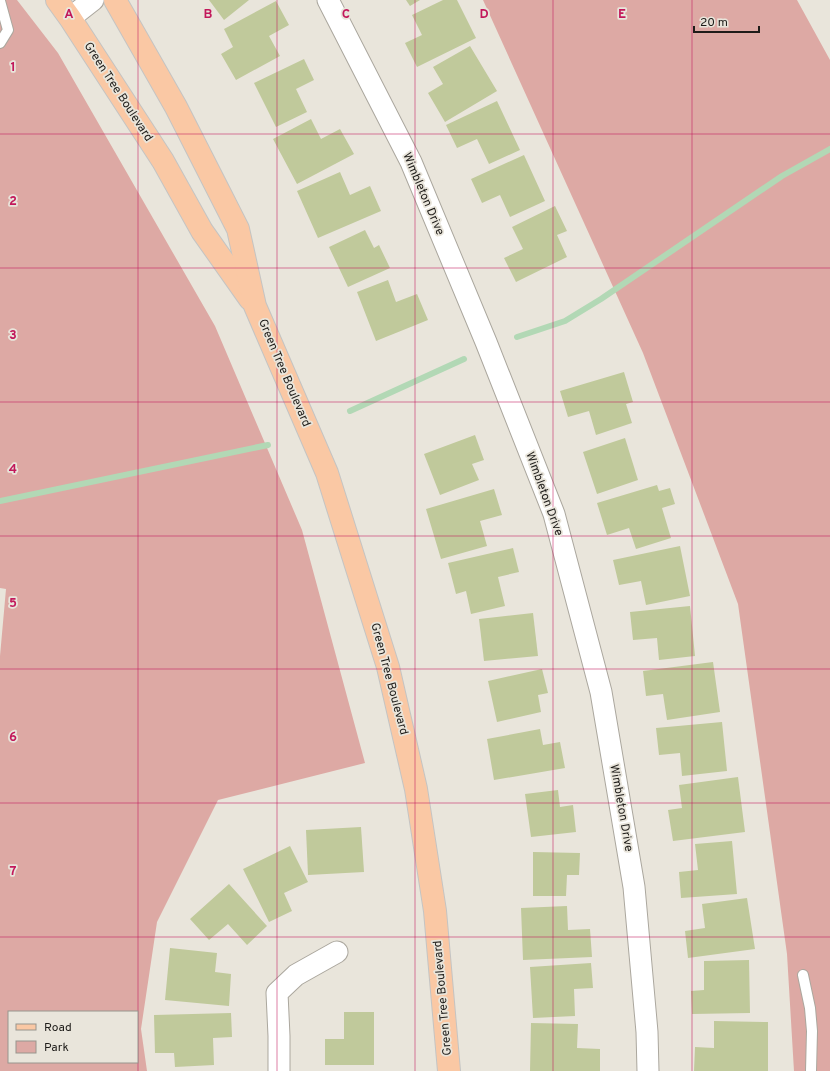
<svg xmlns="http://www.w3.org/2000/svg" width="830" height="1071" font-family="Overpass,sans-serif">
  <rect width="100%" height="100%" fill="#e9e5db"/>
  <g fill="#dda9a4" fill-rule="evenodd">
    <path d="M0,0h17l41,53 157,273 87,204 63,233 -147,37 -61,122 -16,107 6,42h-147v-415l6,-67 -6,-1zM9,1012h128v50h-128z"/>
    <path d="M483,0h314l33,60v1011h-36l-7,-117 -49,-350 -95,-251z"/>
  </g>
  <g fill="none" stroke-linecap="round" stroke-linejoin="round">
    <g stroke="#b2d8b5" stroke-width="6">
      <path d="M517,337l48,-16 36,-22 181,-123 48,-27"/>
      <path d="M350,411l114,-52"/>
      <path d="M0,501l268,-56"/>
    </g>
  </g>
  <g fill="#c0c99b">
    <path d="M209,0h40l-25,20z"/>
    <path d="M406,0h14l-10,6z"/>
    <path d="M443,0h14l19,38 -59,29 -12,-24 17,-8 -10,-20z"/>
    <path d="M276,1l13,24 -20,11 11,20 -44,24 -15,-26 12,-7 -9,-18z"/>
    <path d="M470,46l27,45 -52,31 -17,-29 15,-9 -10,-17z"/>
    <path d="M304,59l10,21 -18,9 11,23 -31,15 -22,-44z"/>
    <path d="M497,101l23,49 -31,14 -12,-25 -20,9 -11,-23z"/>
    <path d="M311,119l10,20 19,-10 14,25 -57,30 -24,-45z"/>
    <path d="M524,155l21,46 -35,16 -10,-22 -18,8 -11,-24z"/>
    <path d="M340,172l10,23 20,-9 11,25 -63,27 -21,-47z"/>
    <path d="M555,206l12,25 -10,4 10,22 -51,25 -12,-24 19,-9 -11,-22z"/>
    <path d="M365,230l9,18 5,-3 11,23 -42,19 -19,-40z"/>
    <path d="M388,280l8,22 21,-8 11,26 -52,21 -19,-49z"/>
    <path d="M624,372l9,30 -7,2 6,19 -36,12 -7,-24 -21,6 -8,-26z"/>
    <path d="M475,435l9,25 -12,4 7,16 -39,15 -16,-41z"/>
    <path d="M625,438l13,42 -41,14 -14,-42z"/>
    <path d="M657,485l2,6 11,-3 5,16 -13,4 9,30 -35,11 -7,-21 -22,7 -10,-32z"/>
    <path d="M494,489l8,26 -22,6 7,25 -46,13 -15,-50z"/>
    <path d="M680,546l10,50 -44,9 -5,-24 -22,4 -6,-25z"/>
    <path d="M513,548l6,24 -21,5 7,29 -34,8 -5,-23 -10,3 -8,-31z"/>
    <path d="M690,606l5,50 -36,4 -2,-22 -24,2 -3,-28z"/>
    <path d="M533,613l5,43 -54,5 -5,-42z"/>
    <path d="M713,662l7,50 -53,8 -4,-26 -17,2 -3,-25z"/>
    <path d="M542,669l6,24 -10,2 3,17 -44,10 -9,-41z"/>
    <path d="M722,722l5,49 -45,5 -2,-23 -21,2 -3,-27z"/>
    <path d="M540,729l3,16 17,-3 5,26 -71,12 -7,-41z"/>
    <path d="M738,777l7,55 -72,9 -5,-31 14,-2 -3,-23z"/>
    <path d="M558,790l2,17 13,-2 3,27 -45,5 -6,-43z"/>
    <path d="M361,827l3,45 -56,3 -2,-45z"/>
    <path d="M732,841l5,53 -56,4 -2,-26 19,-2 -3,-26z"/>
    <path d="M290,846l18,36 -24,11 8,18 -23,11 -26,-53z"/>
    <path d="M533,852l47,1 -1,22h-12l-1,21h-33z"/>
    <path d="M229,884l38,42 -20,19 -19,-21 -19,16 -19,-21z"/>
    <path d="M747,898l8,51 -67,9 -3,-27 20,-3 -3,-24z"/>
    <path d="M567,906l1,24 22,-1 2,28 -69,3 -2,-52z"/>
    <path d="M170,948l47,5 -2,19 16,2 -2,32 -64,-6z"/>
    <path d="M749,960l1,53 -58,1 -1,-23 13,-1v-29z"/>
    <path d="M591,963l2,25 -19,1 1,27 -42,2 -3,-51z"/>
    <path d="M344,1012h30v53h-49v-26h19z"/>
    <path d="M231,1013l1,24 -19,1 1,27 -39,2 -1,-14h-19l-1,-38z"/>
    <path d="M714,1021l54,1v49h-74l1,-24 19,1z"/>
    <path d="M531,1023l47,1 -1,24 23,1v22h-70z"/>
  </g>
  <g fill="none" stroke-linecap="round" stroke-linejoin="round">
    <defs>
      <g id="service">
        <path d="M0,1l8,29 -8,13"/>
        <path d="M803,975l7,33 2,23 -1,40"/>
      </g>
      <g id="minor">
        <path d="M328,0l83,162 75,180 68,172 47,178 33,195 13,145 1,39"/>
        <path d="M70,18l23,-18"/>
        <path d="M279,1071v-35l-2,-43 19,-18 41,-23"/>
      </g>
      <g id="primary">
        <path d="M57,0l13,18 93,143 39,70 48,68"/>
        <path d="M115,0l61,107 62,122 17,77 72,167 61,194 28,122 19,122 14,160"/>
      </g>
    </defs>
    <use href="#service" stroke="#aba79e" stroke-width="12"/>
    <use href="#minor" stroke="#aba79e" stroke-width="23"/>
    <use href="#primary" stroke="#c4c4c3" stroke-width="24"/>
    <use href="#service" stroke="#fff" stroke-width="10"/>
    <use href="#minor" stroke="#fff" stroke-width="21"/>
    <use href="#primary" stroke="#fac8a4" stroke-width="22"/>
  </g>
  <path fill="none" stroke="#c2185b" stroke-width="1" stroke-opacity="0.55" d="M138,0v1071M277,0v1071M415,0v1071M553,0v1071M692,0v1071M0,134h830M0,268h830M0,402h830M0,536h830M0,669h830M0,803h830M0,937h830"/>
  <g text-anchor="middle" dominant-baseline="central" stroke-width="3.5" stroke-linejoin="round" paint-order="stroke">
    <g font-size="12" fill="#1e1c19" stroke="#e9e5db">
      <text transform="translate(118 92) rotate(57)">Green Tree Boulevard</text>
      <text transform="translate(423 194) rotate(67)">Wimbleton Drive</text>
      <text transform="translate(284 373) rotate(67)">Green Tree Boulevard</text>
      <text transform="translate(544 494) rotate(70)">Wimbleton Drive</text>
      <text transform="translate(389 679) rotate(75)">Green Tree Boulevard</text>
      <text transform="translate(621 808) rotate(80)">Wimbleton Drive</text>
      <text transform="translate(443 998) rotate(-95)">Green Tree Boulevard</text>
    </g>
  </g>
  <g font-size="13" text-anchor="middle" font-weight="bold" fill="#c2185b" stroke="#e9e5db" stroke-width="3.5" stroke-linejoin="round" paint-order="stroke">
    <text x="69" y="18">A</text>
    <text x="208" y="18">B</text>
    <text x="346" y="18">C</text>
    <text x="484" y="18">D</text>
    <text x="622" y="18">E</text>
    <text x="13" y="71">1</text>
    <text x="13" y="205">2</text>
    <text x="13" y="339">3</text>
    <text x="13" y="473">4</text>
    <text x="13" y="607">5</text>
    <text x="13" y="741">6</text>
    <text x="13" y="875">7</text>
  </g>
  <rect x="8" y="1011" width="130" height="52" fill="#e9e5db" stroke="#98958d"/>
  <rect x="16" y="1024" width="20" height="6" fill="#fac8a4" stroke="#98958d"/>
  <text x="44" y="1031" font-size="12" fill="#1e1c19">Road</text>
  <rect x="16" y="1041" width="20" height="12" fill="#dda9a4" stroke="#98958d"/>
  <text x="44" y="1051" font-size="12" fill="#1e1c19">Park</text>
  <path d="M694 26v6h65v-6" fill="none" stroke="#1e1c19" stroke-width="2"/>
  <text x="700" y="26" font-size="12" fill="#1e1c19" stroke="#e9e5db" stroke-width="3" paint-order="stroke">20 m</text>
</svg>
